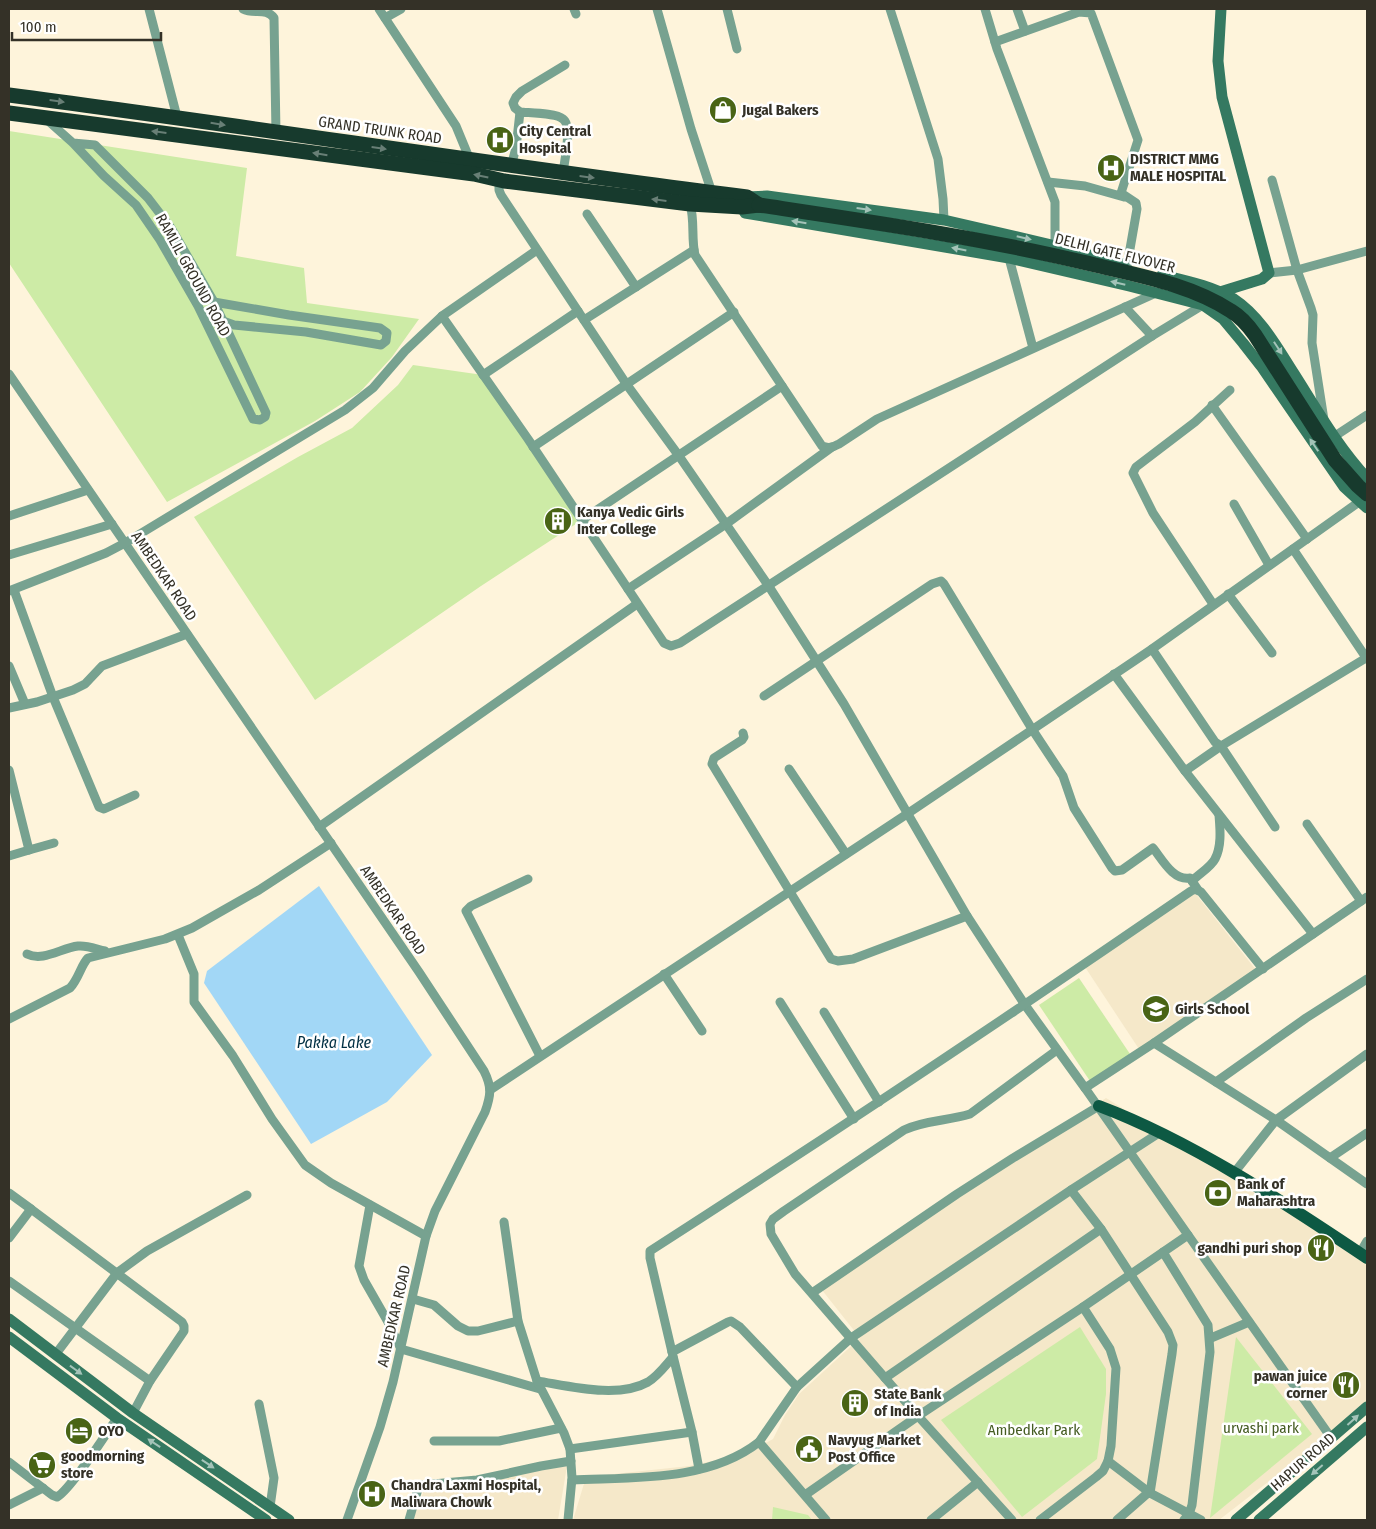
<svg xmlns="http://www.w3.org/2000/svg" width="1376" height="1529" font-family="'Fira Sans Condensed',sans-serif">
  <rect width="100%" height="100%" fill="#fef4db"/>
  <g fill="#f5e8c9">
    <path d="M1195,893l61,77 -117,79 -54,-82z"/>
    <path d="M1106,1098l133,82 128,84v138l-55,46 -93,72h-646l13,-43 103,-11 56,-12 28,-15 12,-24 14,-21 61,-56 -42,-53z"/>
    <path d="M567,1466l-9,54h-145l12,-32z"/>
  </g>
  <g fill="#cdeba6">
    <path d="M9,131l238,37 -11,88 68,12 3,35 112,16 -27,38 -32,35 -45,29 -148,81 -158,-239z"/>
    <path d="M413,365l70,10 99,145 -101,66 -166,114 -121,-183 104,-60 54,-29 46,-43z"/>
    <path d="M1079,978l51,76 -40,27 -51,-76z"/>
    <path d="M1080,1327l26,42v25l-9,65 -75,58 -81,-97z"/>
    <path d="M1236,1337l76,97 -102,84z"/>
    <path d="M773,1507l35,8 4,5h-40z"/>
  </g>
  <path fill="#a2d7f6" d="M319,886l113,169 -45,47 -76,42 -107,-161 3,-12z"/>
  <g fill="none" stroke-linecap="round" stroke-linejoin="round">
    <g stroke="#77a290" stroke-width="9">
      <path d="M149,9l28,108"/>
      <path d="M243,9c11,6 23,-2 31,9l2,115"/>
      <path d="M379,9l77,117 14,34"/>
      <path d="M574,9l2,5"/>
      <path d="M657,9l34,120 21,64"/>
      <path d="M727,9l10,40"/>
      <path d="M890,9l48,150 5,40 1,21"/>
      <path d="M985,9l12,40 58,153v49"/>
      <path d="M1017,9l8,22"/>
      <path d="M385,18l16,-9"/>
      <path d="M995,42l84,-30 12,1 47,127 -17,53 15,10 1,6 -10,57"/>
      <path d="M46,119l27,24 31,33 32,29 24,35 38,66 55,113 7,1 5,-3 1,-4 -52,-111 -43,-74 -23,-30 -53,-53 -22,-2"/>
      <path d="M511,166l5,-18 4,-36"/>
      <path d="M563,173c1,-11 10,-47 0,-54 -7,-6 -34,-6 -43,-7l-5,-4 -2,-5 3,-6 6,-6 43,-26"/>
      <path d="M1272,180l25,90 14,38 2,7 -1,28 12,77"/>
      <path d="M504,181l-5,3v6l2,5 126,190 52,71 89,129 76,119 123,212 58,89 60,83 69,-45 213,-146"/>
      <path d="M1048,182l37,4 39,11"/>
      <path d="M690,204c5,17 1,34 5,51l127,191c7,3 11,1 17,-2l38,-25 279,-126"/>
      <path d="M587,214l49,73"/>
      <path d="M1009,258l24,90"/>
      <path d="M1269,273l28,-3 70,-19"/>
      <path d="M214,302l75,13 91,13 7,5 -1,8 -5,4 -75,-13 -72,-7 -11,-4"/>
      <path d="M1125,307l27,29"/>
      <path d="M442,316l86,123 136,204 7,3 9,-3 472,-307 51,-31"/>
      <path d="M584,320l110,-70"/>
      <path d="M9,374l410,598 65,99c8,16 7,24 1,41l-50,99 -9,25 -33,146 -13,45 -33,93"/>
      <path d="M483,375l95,-64"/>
      <path d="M1212,405l95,134"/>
      <path d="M1335,436l32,-21"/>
      <path d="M533,447l201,-135"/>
      <path d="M1234,504l35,61"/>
      <path d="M9,516l79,-26"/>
      <path d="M582,520l200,-134"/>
      <path d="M1293,549l74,110"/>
      <path d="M9,555l103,-31"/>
      <path d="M628,589l98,-65 106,-77"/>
      <path d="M14,590l39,107 46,110 5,2 31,-14"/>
      <path d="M9,591l97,-38 19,-10 220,-133 28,-22 32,-37 37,-35 95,-66"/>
      <path d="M1228,594l44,59"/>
      <path d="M1213,604l-60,-91 -20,-40 3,-6 59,-45 35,-32"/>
      <path d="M1152,649l63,93 6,4 145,-88"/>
      <path d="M9,666l16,38"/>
      <path d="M1114,674l71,97 128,163"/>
      <path d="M764,696l168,-112 9,-3 3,3 88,145 31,47 11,32 38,60 3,3 7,-1 31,-22c9,11 20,33 37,30l8,12"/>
      <path d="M9,708l28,-6 36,-12 12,-6 17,-18 85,-32"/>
      <path d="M743,733l1,4 -2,3 -28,18 -2,6 119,195 7,2 15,-2 114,-43"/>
      <path d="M789,769l57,85"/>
      <path d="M9,770l20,80 -20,6"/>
      <path d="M1185,771l36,-25 54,81"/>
      <path d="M1307,824l54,77"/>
      <path d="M319,827l318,-223"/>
      <path d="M29,850l25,-7"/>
      <path d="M528,879l-57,27 -5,5 74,145"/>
      <path d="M1192,881c7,-7 19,-14 23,-22 7,-13 5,-31 4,-44"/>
      <path d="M178,935l16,39v28l39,54 39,63 33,46 26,18 95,53"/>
      <path d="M27,954c16,8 34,-6 51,-8 9,-1 18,3 27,5"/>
      <path d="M664,974l38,57"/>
      <path d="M780,1002l74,117"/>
      <path d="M824,1012l55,90"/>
      <path d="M9,1019l61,-31c9,-10 11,-23 18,-30l77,-19 27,-11 67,-38 72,-47"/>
      <path d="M1154,1043l122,77 91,64"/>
      <path d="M1216,1082l90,-64 61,-39"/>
      <path d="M490,1090l417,-276 245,-165 207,-147"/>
      <path d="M1330,1158l37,-25"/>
      <path d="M1234,1173l42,-53 91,-66"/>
      <path d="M1071,1190l30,39 67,103 5,13 -1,9 -22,139"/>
      <path d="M9,1193l22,16"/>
      <path d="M370,1205l-11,61 5,14 24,42 13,27 139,40"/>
      <path d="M504,1222l14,99 19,60 27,52 6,16 2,29 -4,42"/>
      <path d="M1188,1235l144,204"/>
      <path d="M9,1238l22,-29 151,113 2,4v5l-34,50 -17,32"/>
      <path d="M1163,1252l45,73 2,27 -18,153 -3,9 -5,6"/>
      <path d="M1360,1253l7,-12"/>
      <path d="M9,1281l141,100"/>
      <path d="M812,1293l145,-99 56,-36 86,-52"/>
      <path d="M413,1299l21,6 24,21 10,5h10l40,-10"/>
      <path d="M1211,1338l38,-16"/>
      <path d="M672,1352l-22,-94v-7c182,-117 362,-237 541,-360l4,-2 6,3 62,77"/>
      <path d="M55,1355l62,-82 30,-22 100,-56"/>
      <path d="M885,1378l216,-149"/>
      <path d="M537,1381c32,5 81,18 111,1 10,-6 17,-16 25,-25"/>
      <path d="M259,1404l15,74 -4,29"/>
      <path d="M434,1441h65l62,-13"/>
      <path d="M570,1449l122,-17"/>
      <path d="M1108,1461l42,32 51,27"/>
      <path d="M9,1462l43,33 5,2c14,-8 49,-63 60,-79"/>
      <path d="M699,1469l-7,-37 -20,-80 56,-30 3,-1 9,6 57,60"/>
      <path d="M572,1480c61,-3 136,2 187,-38"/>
      <path d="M805,1495l113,-79 165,-109"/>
      <path d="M9,1505l34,-17"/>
      <path d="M409,1520l9,-31 4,-4 55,-5 64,-14 30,-5"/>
      <path d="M826,1520l-67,-78 38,-55 54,-49 220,-148 88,-57"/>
      <path d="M931,1520l47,-38"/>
      <path d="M1012,1520l-94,-104 -123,-142 -24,-40 -1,-10 3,-5 11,-8 120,-81c21,-10 44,-9 66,-16l87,-64"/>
      <path d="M1040,1520l56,-43 7,-6 5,-10 3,-15 5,-78 -6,-19 -27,-42 105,-72 -103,-147"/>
      <path d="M1117,1520l32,-28"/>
    </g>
    <g stroke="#357961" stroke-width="11">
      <path d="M747,197l20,-1 177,24 112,26 67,18"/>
      <path d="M742,207l3,6 264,45 120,28 74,19 20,14 20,24 18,23 83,121 23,21"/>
      <path d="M1162,275c25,6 50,11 72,24 26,17 43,48 59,73 23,36 45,75 74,106"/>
      <path d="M1220,292l42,-13 7,-6 -47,-176 -4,-36 3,-52"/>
      <path d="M9,1319l124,94 156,107"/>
      <path d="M9,1337l108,81 149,102"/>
      <path d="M1236,1520l131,-113"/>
      <path d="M1259,1520l108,-93"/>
    </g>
    <path stroke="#0d5943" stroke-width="12" d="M1099,1106c93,35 186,97 268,152"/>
    <g stroke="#173a2d" stroke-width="15">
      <path d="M9,95c246,32 491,71 738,102l12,8"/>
      <path d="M9,113l465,61 30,7 186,23 52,3 17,-2"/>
    </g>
    <path stroke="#173a2d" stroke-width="15" d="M759,205c113,17 225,33 336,60 46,11 96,20 136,46 10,6 17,14 24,24l80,125 23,26 9,8"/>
  </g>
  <defs><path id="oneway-solid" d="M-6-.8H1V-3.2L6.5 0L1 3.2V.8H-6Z" transform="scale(1.25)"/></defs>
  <g fill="#687f76">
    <use href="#oneway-solid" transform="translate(57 101) rotate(8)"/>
    <use href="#oneway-solid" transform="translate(218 124) rotate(9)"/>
    <use href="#oneway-solid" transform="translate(159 132) rotate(-173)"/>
    <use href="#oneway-solid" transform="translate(379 148) rotate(8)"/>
    <use href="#oneway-solid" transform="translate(320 154) rotate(-171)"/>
    <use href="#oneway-solid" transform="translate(481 176) rotate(-168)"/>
    <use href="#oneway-solid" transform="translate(587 177) rotate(7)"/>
    <use href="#oneway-solid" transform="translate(659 200) rotate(-173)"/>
  </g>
  <g fill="#a4c3b8">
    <use href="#oneway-solid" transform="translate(864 209) rotate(8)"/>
    <use href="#oneway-solid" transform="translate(799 222) rotate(-171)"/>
    <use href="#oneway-solid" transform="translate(1024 238) rotate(13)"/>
    <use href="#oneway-solid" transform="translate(959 249) rotate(-169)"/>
    <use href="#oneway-solid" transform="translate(1118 283) rotate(-167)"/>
    <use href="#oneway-solid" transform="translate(1278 348) rotate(57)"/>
    <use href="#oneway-solid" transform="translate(1314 445) rotate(-124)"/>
    <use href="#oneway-solid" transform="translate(76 1370) rotate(36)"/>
    <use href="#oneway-solid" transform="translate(1353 1420) rotate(-42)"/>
    <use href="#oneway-solid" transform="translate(154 1443) rotate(-146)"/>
    <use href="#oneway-solid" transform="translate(208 1464) rotate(34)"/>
    <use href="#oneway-solid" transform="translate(1317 1470) rotate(139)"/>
  </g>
  <defs>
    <symbol id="shop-disc" viewBox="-11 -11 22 22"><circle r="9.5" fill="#496415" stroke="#fff"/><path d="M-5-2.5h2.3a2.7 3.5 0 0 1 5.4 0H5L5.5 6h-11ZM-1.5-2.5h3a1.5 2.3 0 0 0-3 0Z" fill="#fff"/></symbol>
    <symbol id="hospital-disc" viewBox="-11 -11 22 22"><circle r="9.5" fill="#496415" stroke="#fff"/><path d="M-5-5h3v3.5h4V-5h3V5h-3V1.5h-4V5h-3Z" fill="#fff"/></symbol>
    <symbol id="building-disc" viewBox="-11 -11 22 22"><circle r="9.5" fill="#496415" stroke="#fff"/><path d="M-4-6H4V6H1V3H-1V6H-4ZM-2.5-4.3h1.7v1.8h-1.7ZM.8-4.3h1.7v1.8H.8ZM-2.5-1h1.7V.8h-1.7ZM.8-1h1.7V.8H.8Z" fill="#fff"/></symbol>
    <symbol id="school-disc" viewBox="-11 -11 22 22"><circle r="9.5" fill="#496415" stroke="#fff"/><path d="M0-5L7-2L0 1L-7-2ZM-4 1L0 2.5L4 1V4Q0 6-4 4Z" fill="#fff"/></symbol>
    <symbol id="bank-disc" viewBox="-11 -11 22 22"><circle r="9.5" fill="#496415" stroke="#fff"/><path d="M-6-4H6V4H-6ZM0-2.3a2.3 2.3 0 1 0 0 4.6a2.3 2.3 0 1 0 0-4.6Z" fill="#fff"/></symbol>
    <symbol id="restaurant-disc" viewBox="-11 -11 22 22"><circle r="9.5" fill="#496415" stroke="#fff"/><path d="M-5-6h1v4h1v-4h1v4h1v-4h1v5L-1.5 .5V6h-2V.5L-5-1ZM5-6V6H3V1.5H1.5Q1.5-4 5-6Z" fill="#fff"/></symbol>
    <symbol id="hotel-disc" viewBox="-11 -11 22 22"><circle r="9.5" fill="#496415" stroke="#fff"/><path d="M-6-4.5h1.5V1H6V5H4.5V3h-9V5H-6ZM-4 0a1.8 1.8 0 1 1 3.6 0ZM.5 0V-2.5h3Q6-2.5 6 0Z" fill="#fff"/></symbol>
    <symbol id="civic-disc" viewBox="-11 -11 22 22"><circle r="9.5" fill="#496415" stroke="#fff"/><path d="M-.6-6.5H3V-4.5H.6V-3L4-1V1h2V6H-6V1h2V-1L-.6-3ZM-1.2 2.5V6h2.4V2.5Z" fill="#fff"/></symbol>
    <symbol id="supermarket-disc" viewBox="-11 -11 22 22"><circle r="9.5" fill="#496415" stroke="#fff"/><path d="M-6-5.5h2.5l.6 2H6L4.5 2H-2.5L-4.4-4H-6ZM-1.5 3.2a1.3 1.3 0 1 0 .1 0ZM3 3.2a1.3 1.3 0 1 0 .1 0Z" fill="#fff"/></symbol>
  </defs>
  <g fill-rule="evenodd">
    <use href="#shop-disc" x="707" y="94" width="32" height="32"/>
    <use href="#hospital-disc" x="484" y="124" width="32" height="32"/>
    <use href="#hospital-disc" x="1095" y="152" width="32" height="32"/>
    <use href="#building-disc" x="542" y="505" width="32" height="32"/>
    <use href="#school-disc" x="1140" y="993" width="32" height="32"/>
    <use href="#bank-disc" x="1202" y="1177" width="32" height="32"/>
    <use href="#restaurant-disc" x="1305" y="1232" width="32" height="32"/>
    <use href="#restaurant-disc" x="1330" y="1369" width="32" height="32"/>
    <use href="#building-disc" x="839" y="1387" width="32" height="32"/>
    <use href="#hotel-disc" x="63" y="1415" width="32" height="32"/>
    <use href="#civic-disc" x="793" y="1433" width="32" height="32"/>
    <use href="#supermarket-disc" x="26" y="1449" width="32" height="32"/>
    <use href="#hospital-disc" x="356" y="1478" width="32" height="32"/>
  </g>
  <g text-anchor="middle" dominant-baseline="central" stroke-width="5" stroke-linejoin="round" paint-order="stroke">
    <g font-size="15" font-weight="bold" fill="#343127" stroke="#fff" text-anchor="start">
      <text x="742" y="110">Jugal Bakers</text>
      <text x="519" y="131">City Central<tspan x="519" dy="17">Hospital</tspan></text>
      <text x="1130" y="159">DISTRICT MMG<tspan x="1130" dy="17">MALE HOSPITAL</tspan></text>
      <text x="577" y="512">Kanya Vedic Girls<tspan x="577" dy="17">Inter College</tspan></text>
      <text x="1175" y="1009">Girls School</text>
      <text x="1237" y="1184">Bank of<tspan x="1237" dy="17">Maharashtra</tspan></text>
      <text x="1302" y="1248" text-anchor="end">gandhi puri shop</text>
      <text x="1327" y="1376" text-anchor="end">pawan juice<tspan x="1327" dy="17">corner</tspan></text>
      <text x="874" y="1394">State Bank<tspan x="874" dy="17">of India</tspan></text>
      <text x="98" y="1431">OYO</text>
      <text x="828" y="1440">Navyug Market<tspan x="828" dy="17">Post Office</tspan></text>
      <text x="61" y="1456">goodmorning<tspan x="61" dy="17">store</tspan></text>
      <text x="391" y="1485">Chandra Laxmi Hospital,<tspan x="391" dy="17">Maliwara Chowk</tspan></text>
    </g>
    <g font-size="15" fill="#343127" stroke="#fff">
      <text transform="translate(380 130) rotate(8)">GRAND TRUNK ROAD</text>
      <text transform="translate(1115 253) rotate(14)">DELHI GATE FLYOVER</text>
      <text transform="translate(193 275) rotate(61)">RAMLIL GROUND ROAD</text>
      <text transform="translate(164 576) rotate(56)">AMBEDKAR ROAD</text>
      <text transform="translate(393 910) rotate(56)">AMBEDKAR ROAD</text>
      <text transform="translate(394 1316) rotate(-77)">AMBEDKAR ROAD</text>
      <text transform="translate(1303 1462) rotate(-41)">HAPUR ROAD</text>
    </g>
    <g font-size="15" fill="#455c22" stroke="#fff">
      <text x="1261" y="1428">urvashi park</text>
      <text x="1034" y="1430">Ambedkar Park</text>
    </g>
    <g font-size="16" font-style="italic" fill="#023044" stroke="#fff">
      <text x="334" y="1042">Pakka Lake</text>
    </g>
  </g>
  <rect width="1376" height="1529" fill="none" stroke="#343127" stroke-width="20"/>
  <path d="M12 32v8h149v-8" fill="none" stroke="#343127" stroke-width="2.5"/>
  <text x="20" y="32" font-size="15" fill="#343127" stroke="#ffffff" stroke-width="4" paint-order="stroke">100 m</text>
</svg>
